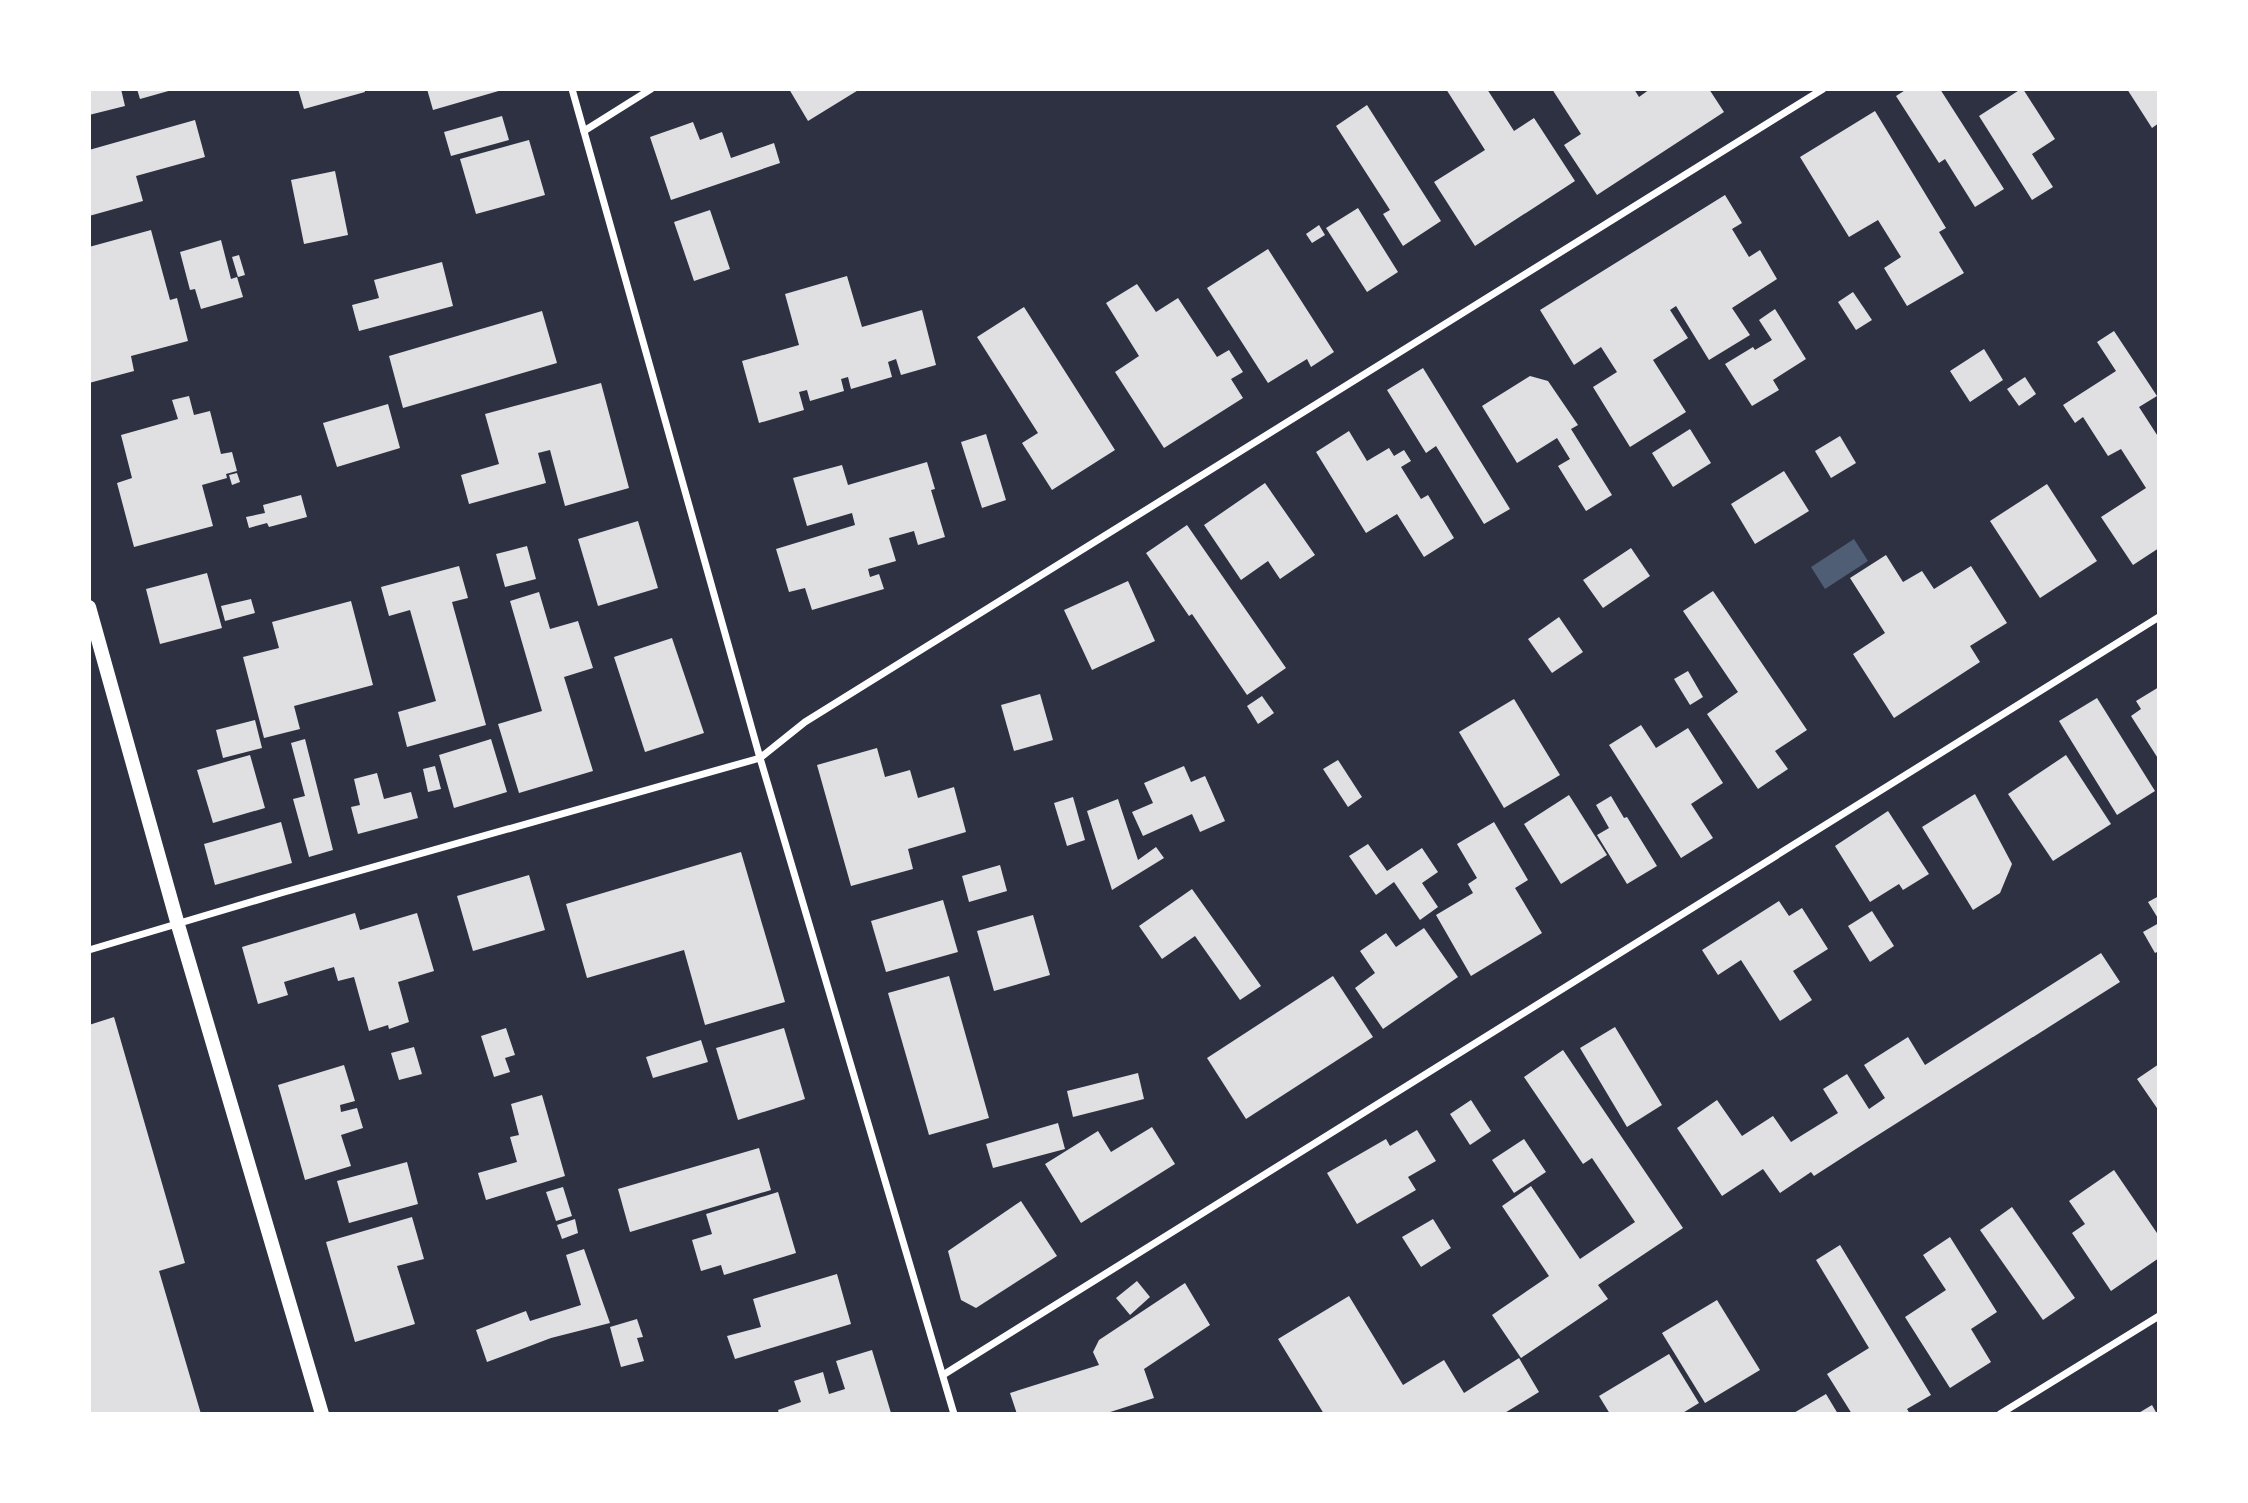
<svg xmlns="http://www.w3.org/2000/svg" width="2248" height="1503" font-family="Raleway,sans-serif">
  <rect width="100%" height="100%" fill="#2d3142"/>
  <path fill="#4f5d75" d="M1854,539l14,22 -43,28 -14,-22z"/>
  <g fill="#e0e0e3">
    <path d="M89,89h32l4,17 -36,9z"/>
    <path d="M137,89h35v1l-32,9z"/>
    <path d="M298,89h66l1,3 -61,17z"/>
    <path d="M427,89h75v1l-69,20z"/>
    <path d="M789,89h71l-52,32z"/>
    <path d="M1446,89h41l27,42 20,-13 41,63 -100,65 -41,-64 51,-32z"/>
    <path d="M1552,89h82l5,8 11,-8h59l15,23 -127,83 -33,-50 17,-11z"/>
    <path d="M1907,89h33l64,100 -29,18 -30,-48 -6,4 -43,-67z"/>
    <path d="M2021,89h2l32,50 -23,15 21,33 -21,13 -53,-84z"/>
    <path d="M2127,89h32v34l-7,5z"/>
    <path d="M1367,105l74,116 -38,25 -20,-32 7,-4 -54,-84z"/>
    <path d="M1875,111l71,117 -7,4 25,41 -57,33 -23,-38 17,-11 -23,-37 -29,17 -49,-80z"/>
    <path d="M502,116l7,24 -58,16 -7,-24z"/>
    <path d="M195,120l10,37 -69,19 7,25 -54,15v-66z"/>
    <path d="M693,122l7,18 22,-8 9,26 43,-15 6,20 -109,37 -21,-63z"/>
    <path d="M529,140l16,55 -69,19 -16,-55z"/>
    <path d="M335,171l13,64 -44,9 -13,-64z"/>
    <path d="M1725,195l17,28 -10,6 17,28 11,-7 17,29 -45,29 18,27 -41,25 -33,-54 -6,4 18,28 -35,22 33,52 -56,35 -37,-60 24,-15 -16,-25 -27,18 -34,-55z"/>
    <path d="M1358,208l40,64 -31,20 -41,-64z"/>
    <path d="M710,210l20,59 -36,12 -20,-59z"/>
    <path d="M1319,225l6,10 -13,8 -6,-9z"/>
    <path d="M151,230l19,70 7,-2 11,43 -57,15 3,15 -45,12v-136z"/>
    <path d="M221,240l10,39 6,-2 6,20 -42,12 -6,-20 -5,1 -10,-38z"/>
    <path d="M1268,249l66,103 -23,15 -4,-8 -39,24 -61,-95z"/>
    <path d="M239,255l6,20 -7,2 -6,-20z"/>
    <path d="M442,262l11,44 -94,25 -7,-26 27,-7 -5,-18z"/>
    <path d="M847,276l15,51 60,-17 14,55 -35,10 -5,-16 -8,3 4,15 -41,12 -3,-12 -7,2 3,12 -34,10 -3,-11 -8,2 5,18 -45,13 -17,-62 57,-16 -14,-51z"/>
    <path d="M1137,284l19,28 22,-14 39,59 12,-7 14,22 -12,7 12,19 -79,50 -49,-76 24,-16 -33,-53z"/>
    <path d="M1853,292l19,28 -16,10 -18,-28z"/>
    <path d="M1024,307l91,143 -63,40 -30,-47 16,-10 -61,-96z"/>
    <path d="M1775,309l31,50 -33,21 6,10 -27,16 -27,-42 28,-17 2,3 17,-10 -13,-20z"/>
    <path d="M542,311l15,52 -154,45 -14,-52z"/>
    <path d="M2114,331l43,65 -18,11 20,31v110l-26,17 -32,-48 45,-29 -25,-39 -13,7 -25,-39 -8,6 -12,-18 53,-34 -19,-29z"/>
    <path d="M1984,349l19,31 -33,22 -20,-31z"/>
    <path d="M1423,368l87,141 -26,15 -48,-78 -10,7 -39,-63z"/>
    <path d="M1530,376l18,5 30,44 -7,4 41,66 -26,16 -28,-45 12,-7 -13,-21 -40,25 -35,-57z"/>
    <path d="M2025,377l11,17 -17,12 -12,-17z"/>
    <path d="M601,383l28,105 -64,18 -15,-56 -12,3 8,30 -77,21 -8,-29 38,-11 -14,-50z"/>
    <path d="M189,396l5,19 16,-4 11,43 11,-2 5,19 -11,3 1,4 -25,7 11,41 -79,21 -17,-64 15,-5 -11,-43 57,-16 -6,-19z"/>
    <path d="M388,404l12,44 -63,19 -14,-44z"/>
    <path d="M1690,429l21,34 -38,24 -21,-34z"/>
    <path d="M1349,431l18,30 22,-13 5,8 10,-6 7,11 -10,6 20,32 7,-4 26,43 -30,19 -27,-43 -31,19 -50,-81z"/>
    <path d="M986,434l20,66 -24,8 -21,-66z"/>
    <path d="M1840,436l16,27 -25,15 -16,-27z"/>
    <path d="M927,462l8,27 -4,1 14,47 -27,8 -4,-14 -25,7 7,23 -28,8 2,8 9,-3 5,15 -72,21 -7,-22 -16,4 -13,-43 79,-24 -3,-12 -45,13 -14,-48 49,-13 6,20z"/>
    <path d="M1784,471l25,40 -54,33 -24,-40z"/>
    <path d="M237,473l3,9 -8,3 -3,-10z"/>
    <path d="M1265,483l50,72 -35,24 -12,-18 -27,19 -37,-55z"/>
    <path d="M2047,484l50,77 -57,37 -50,-77z"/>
    <path d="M301,495l6,22 -38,10 -2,-4 -18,5 -3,-11 19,-4 -2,-8z"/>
    <path d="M638,521l20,67 -60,18 -20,-67z"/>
    <path d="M1187,525l99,143 -39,27 -55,-81 -3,2 -43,-63z"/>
    <path d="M527,546l9,33 -31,8 -9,-33z"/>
    <path d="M1631,548l19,28 -47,32 -20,-28z"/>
    <path d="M1886,555l17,27 19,-11 12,18 37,-23 36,57 -37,23 10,16 -86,56 -41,-64 32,-21 -35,-55z"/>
    <path d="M459,566l9,32 -16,4 34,123 -79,22 -9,-35 38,-11 -26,-91 -21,6 -8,-29z"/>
    <path d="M207,573l15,55 -62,16 -14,-55z"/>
    <path d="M1128,581l27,60 -63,29 -28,-60z"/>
    <path d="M1713,591l94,139 -32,21 13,18 -30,20 -51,-75 31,-22 -55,-81z"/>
    <path d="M539,592l11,37 28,-8 15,47 -29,9 29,94 -74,22 -21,-69 44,-13 -32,-110z"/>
    <path d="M251,599l4,14 -30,8 -4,-15z"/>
    <path d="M351,601l22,84 -79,21 6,23 -36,9 -21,-81 36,-9 -7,-26z"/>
    <path d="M1559,617l24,35 -31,21 -24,-34z"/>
    <path d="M672,638l32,95 -59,19 -31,-95z"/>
    <path d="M1688,671l15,26 -13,8 -16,-26z"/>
    <path d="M2159,687v73l-28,-44 10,-7 -5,-8z"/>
    <path d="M1040,694l13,46 -39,11 -13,-46z"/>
    <path d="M1262,696l12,17 -16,11 -11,-18z"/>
    <path d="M2097,698l58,93 -38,24 -58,-94z"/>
    <path d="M1514,699l46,76 -56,33 -45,-76z"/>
    <path d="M255,720l7,28 -39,10 -7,-28z"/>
    <path d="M1641,725l15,23 32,-20 35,55 -32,21 22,34 -32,20 -72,-113z"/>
    <path d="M305,739l28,111 -24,7 -16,-58 12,-3 -14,-53z"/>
    <path d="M491,739l16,53 -53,16 -15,-53z"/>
    <path d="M877,748l8,29 25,-7 8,28 36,-11 12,45 -58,17 5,20 -62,17 -34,-121z"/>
    <path d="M250,755l15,53 -52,15 -16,-53z"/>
    <path d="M2066,755l45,69 -58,37 -45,-67z"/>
    <path d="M1338,760l24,37 -14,10 -25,-38z"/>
    <path d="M435,766l6,23 -13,3 -5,-23z"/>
    <path d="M1184,766l7,16 14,-6 20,45 -25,11 -8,-18 -49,22 -11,-24 21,-9 -9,-20z"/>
    <path d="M377,773l7,26 27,-7 7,26 -60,16 -7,-27 9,-2 -6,-26z"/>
    <path d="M1975,794l37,70 -12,29 -27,17 -51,-83z"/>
    <path d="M1569,795l38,60 -46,29 -37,-60z"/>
    <path d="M1611,796l13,22 3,-1 30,49 -30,18 -30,-49 12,-7 -13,-23z"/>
    <path d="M1073,797l12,43 -18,6 -13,-43z"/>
    <path d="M1118,799l20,61 18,-13 8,11 -52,32 -25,-79z"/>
    <path d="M1888,811l41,63 -26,16 -4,-6 -29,18 -35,-56z"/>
    <path d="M281,822l11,41 -77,22 -11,-41z"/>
    <path d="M1494,822l34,58 -13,8 27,45 -71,43 -35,-61 37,-22 -5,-9 9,-6 -20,-34z"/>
    <path d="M1368,844l19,27 35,-23 16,24 -16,11 16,24 -18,13 -26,-38 -18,13 -27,-39z"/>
    <path d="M741,852l44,150 -80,23 -21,-75 -97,28 -21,-74z"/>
    <path d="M1000,865l7,26 -38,11 -7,-26z"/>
    <path d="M529,875l16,55 -72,21 -16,-55z"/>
    <path d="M1192,889l69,97 -21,14 -45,-64 -33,23 -23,-33z"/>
    <path d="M2159,896v24l-11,-18z"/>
    <path d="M943,900l15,52 -72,20 -15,-51z"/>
    <path d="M1779,901l10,15 13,-8 26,41 -35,22 19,29 -32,21 -39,-61 -23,15 -16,-25z"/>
    <path d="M1872,911l22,35 -24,16 -22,-36z"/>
    <path d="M355,913l5,17 57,-17 17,58 -36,11 11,40 -20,7 -1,-4 -19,6 -15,-54 -16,4 -4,-14 -50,15 4,13 -30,9 -16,-57z"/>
    <path d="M1033,915l17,60 -56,16 -17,-60z"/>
    <path d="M2159,923v28l-4,2 -12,-21z"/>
    <path d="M1424,928l34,49 -75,52 -28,-41 20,-15 -15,-22 26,-18 10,14z"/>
    <path d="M2101,953l19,29 -261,165 -45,29 -3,-4 -31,21 -17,-24 -41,27 -45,-68 40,-28 25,36 31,-20 18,26 47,-29 -15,-24 24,-15 22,35 16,-11 -21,-33 44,-28 17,28z"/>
    <path d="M949,976l40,142 -60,17 -41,-142z"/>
    <path d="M1333,976l40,61 -127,82 -39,-61z"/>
    <path d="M114,1017l71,246 -26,8 42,143h-112v-389z"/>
    <path d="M1615,1027l47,78 -35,22 -47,-79z"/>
    <path d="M506,1028l9,27 -10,3 5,14 -16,5 -13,-41z"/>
    <path d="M784,1028l21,71 -67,21 -22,-72z"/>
    <path d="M701,1040l7,22 -55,16 -7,-21z"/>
    <path d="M414,1047l8,27 -23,6 -8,-27z"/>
    <path d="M1563,1050l120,178 -85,57 10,14 -87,59 -29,-43 57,-39 -47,-70 29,-20 49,73 55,-37 -43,-64 -9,6 -59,-87z"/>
    <path d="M2159,1064v47l-22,-32z"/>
    <path d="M344,1065l11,36 -15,4 1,7 16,-4 6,20 -22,7 10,31 -46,14 -27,-95z"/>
    <path d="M1138,1073l6,26 -71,18 -6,-26z"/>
    <path d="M542,1095l23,81 -79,24 -8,-27 39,-11 -7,-25 9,-2 -8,-31z"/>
    <path d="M1471,1100l20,31 -21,14 -20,-31z"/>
    <path d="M1058,1123l7,26 -72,19 -7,-24z"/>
    <path d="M1152,1127l23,37 -94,59 -36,-59 53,-33 13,21z"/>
    <path d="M1417,1130l19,31 -28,16 8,13 -59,34 -30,-51 59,-34 4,7z"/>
    <path d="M1524,1139l22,33 -32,21 -22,-33z"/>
    <path d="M759,1148l12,42 -141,42 -12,-43z"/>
    <path d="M407,1162l11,42 -69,19 -12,-42z"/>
    <path d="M2114,1170l45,66v22l-48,33 -39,-58 13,-9 -16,-23z"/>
    <path d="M563,1187l9,29 -16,5 -10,-29z"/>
    <path d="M778,1192l18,61 -72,22 -3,-10 -20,6 -9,-31 20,-6 -6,-20z"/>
    <path d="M1021,1201l36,55 -81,52 -15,-8 -13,-49z"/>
    <path d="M2012,1207l63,91 -32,22 -63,-90z"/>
    <path d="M412,1217l12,42 -27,7 18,58 -60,18 -29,-100z"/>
    <path d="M575,1219l3,14 -16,6 -5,-14z"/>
    <path d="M1433,1219l18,29 -30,19 -19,-30z"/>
    <path d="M1950,1237l47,75 -26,17 20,33 -41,26 -45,-71 41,-27 -23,-35z"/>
    <path d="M1840,1245l91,150 -24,14 3,5h-58l-25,-40 42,-26 -53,-88z"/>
    <path d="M584,1249l26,74 -59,15 -64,24 -11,-32 50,-19 4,10 51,-16 -15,-50z"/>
    <path d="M837,1274l14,50 -116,35 -8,-23 34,-9 -8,-28z"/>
    <path d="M1137,1281l13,16 -20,18 -14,-17z"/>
    <path d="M1185,1283l25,42 -66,44 10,29 -50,16h-87l-7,-21 89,-28 -6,-13 6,-12z"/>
    <path d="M1349,1296l54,89 41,-25 20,33 55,-35 20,34 -36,22h-179l-46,-75z"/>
    <path d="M1717,1300l43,70 -55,33 -43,-70z"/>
    <path d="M637,1319l6,18 -6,1 7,23 -23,6 -11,-40z"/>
    <path d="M872,1350l19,63 -112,1 -1,-4 23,-8 -7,-21 29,-9 6,22 16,-5 -9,-28z"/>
    <path d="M1669,1354l30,49 -18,11h-71l-11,-18z"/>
    <path d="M1826,1394l12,20h-46z"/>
    <path d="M2152,1405l5,9h-20z"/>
  </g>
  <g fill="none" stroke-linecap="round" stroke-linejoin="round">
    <g stroke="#fff" stroke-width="7">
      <path d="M572,89l188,669 194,656"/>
      <path d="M584,131l67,-42"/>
      <path d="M89,950l192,-57 479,-135 45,-36 1018,-633"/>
      <path d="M943,1375l1216,-758"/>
      <path d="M2000,1414l159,-98"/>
    </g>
    <path stroke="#fff" stroke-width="14" d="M89,607l89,318 144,489"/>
  </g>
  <rect width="2248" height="1503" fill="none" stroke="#ffffff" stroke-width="182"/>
</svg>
